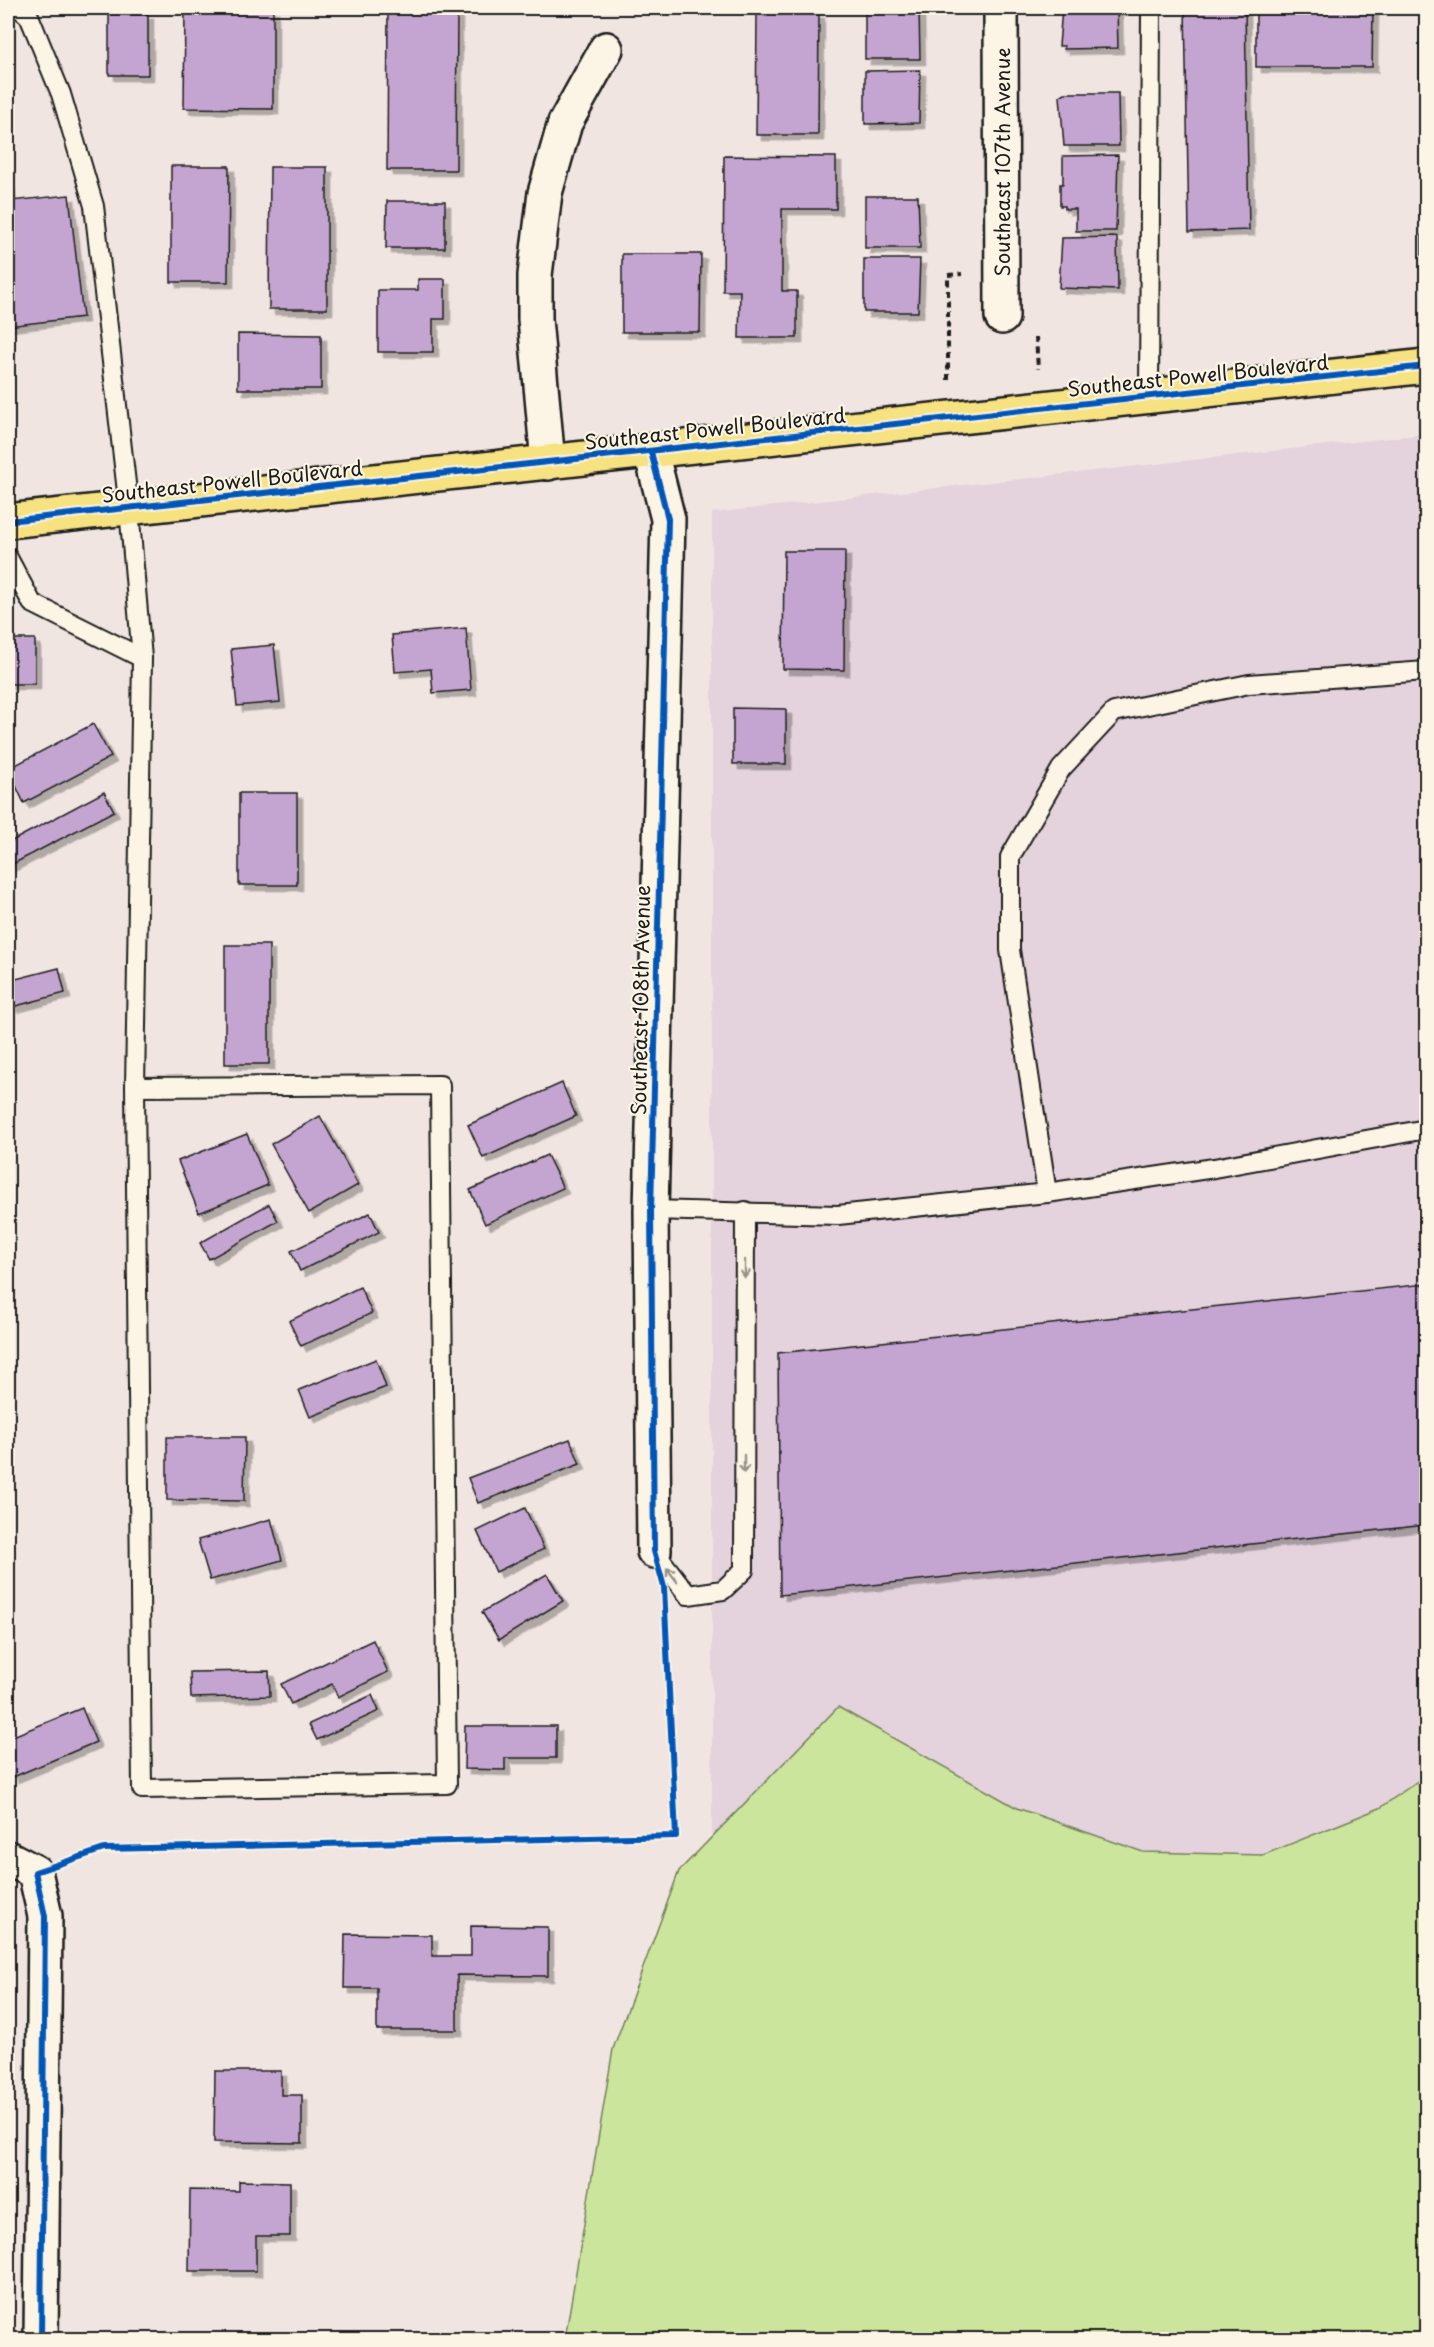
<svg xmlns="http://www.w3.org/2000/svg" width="1434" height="2347" font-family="'Playpen Sans',sans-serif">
  <defs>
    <filter id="shadow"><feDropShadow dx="5.5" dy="5.5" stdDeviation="0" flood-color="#0004"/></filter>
  </defs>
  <rect width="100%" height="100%" fill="#f1e5e1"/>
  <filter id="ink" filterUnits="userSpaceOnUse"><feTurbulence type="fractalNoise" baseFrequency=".0167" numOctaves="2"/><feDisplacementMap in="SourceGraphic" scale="12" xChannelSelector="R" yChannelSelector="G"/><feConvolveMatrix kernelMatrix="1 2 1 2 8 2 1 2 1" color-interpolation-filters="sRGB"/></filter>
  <g filter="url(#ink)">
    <path fill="#e4d2dc" d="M1426,434v1341l-46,33 -117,47 -120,-3 -126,-44 -179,-101 -126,130v-1324z"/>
    <path fill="#cbe59c" stroke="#74805c" stroke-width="1.5" d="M838,1707l179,101 126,44 120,3 117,-47 46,-33v564h-861l48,-290 66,-178z"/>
    <g fill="#c4a5d1" stroke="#1c1c1c" stroke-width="1.5" filter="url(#shadow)">
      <path d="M185,8h88v101l-89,-1z"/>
      <path d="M388,8h69l-1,162h-69z"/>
      <path d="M865,8h54l1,51h-55z"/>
      <path d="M1062,8h55l1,40 -54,1v-3h-5z"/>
      <path d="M1185,8h60l4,222 -60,2z"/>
      <path d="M1256,8h117l-1,59h-116z"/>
      <path d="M757,13h62l-1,122h-62z"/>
      <rect x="109" y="14" width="39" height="61"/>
      <rect x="1420" y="19" width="6" height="100"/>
      <path d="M920,70l-1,53 -54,1v-53z"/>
      <path d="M1065,93h53l1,53h-55l-4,-50z"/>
      <rect x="1422" y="153" width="4" height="102"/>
      <path d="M1118,155l-2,76h-40v-22h-11v-3h-5v-22h3v-28z"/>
      <path d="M724,156l112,1v52h-54v82h15v47h-58l1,-47h-17z"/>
      <path d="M171,166h58l-1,116h-57z"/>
      <path d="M270,167h57v142h-58z"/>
      <path d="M8,170l3,31 58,-6 14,122 -75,9z"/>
      <path d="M865,196h53l2,52h-55z"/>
      <path d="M387,201h58v47h-59z"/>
      <path d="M1117,237l1,53 -59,-2 3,-50z"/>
      <path d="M622,254h79l-1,78h-78z"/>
      <path d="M864,259h56l-2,53h-54z"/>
      <path d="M418,279h27v40h-12v33h-55v-62h40z"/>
      <path d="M238,334l83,1v54h-83z"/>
      <path d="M784,551h61l-1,119 -61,-1z"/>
      <path d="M466,628l5,62 -38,3 -2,-24 -36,3 -3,-37z"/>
      <rect x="8" y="639" width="27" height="45"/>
      <path d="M274,645l6,57 -43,4 -6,-57z"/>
      <path d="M733,708l53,1v55h-53z"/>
      <path d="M93,724l18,33 -87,46 -16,-34z"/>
      <path d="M104,792l10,19 -105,55 -1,-23z"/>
      <rect x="239" y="793" width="58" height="92"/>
      <rect x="225" y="945" width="44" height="119"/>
      <path d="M59,968l6,25 -53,14 -4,-26z"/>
      <path d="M562,1083l14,33 -93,42 -15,-33z"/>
      <path d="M320,1116l38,69 -49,28 -38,-69z"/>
      <path d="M247,1134l21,51 -69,28 -21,-52z"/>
      <path d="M547,1155l16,33 -78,36 -15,-34z"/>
      <path d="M269,1204l9,17 -69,38 -9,-16z"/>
      <path d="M370,1213l9,19 -79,39 -9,-20z"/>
      <path d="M1426,1284v241l-646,70 -2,-242z"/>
      <path d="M360,1287l12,26 -71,33 -12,-25z"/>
      <path d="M376,1359l10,28 -76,30 -11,-27z"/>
      <path d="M167,1437h78l-1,64 -77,-1z"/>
      <path d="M570,1439l10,25 -102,39 -10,-25z"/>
      <path d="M525,1508l19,41 -48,23 -19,-41z"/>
      <path d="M271,1519l11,41 -72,20 -12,-40z"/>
      <path d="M547,1574l16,27 -64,39 -17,-28z"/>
      <path d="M373,1640l15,32 -50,25 -6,-13 -41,20 -10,-20z"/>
      <path d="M269,1671l1,25 -79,2 -1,-26z"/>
      <path d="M372,1695l7,16 -62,29 -8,-16z"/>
      <path d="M82,1708l14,34 -83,35 -5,-15v-24z"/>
      <path d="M465,1726h91v32h-51v12l-41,-1z"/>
      <path d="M471,1926l77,1v49l-91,-1v55h-80v-42h-33l1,-54 87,1v21h39z"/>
      <path d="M215,2071h66v24h21v48l-88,-1z"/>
      <path d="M239,2181l51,1v54h-34v35h-67l1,-81 49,1z"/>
      <path d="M156,2337l93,1v2h-93z"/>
    </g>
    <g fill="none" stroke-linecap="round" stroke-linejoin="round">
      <defs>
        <g id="lane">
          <path d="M19,8l10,8 32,78 33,112 35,303 13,149 -7,429 7,702 305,-5 -7,-699 -305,2"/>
          <path d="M1149,396l2,-388"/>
          <path d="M8,558l24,45 110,55"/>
          <path d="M1047,1193l-37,-243v-93l51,-88 53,-57 135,-28 177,-13"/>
          <path d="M651,1210l187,5 209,-22 167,-25 212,-39"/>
          <path d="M654,1551l34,44 35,-5 21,-20 1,-359"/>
        </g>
        <g id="street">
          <path d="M1001,8l1,309"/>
          <path d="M651,452l17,67 -17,691 3,341"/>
          <path d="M548,463l-13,-144v-44l10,-82 20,-70 41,-74"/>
          <path d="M8,1858l27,14 10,44 -4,424"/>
        </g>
        <path id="primary" d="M8,521l1418,-155"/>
      </defs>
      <use href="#lane" stroke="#1c1c1c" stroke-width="22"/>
      <use href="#street" stroke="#1c1c1c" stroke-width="38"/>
      <use href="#primary" stroke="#1c1c1c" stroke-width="38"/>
      <g stroke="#1c1c1c" stroke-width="4" stroke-dasharray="6 4.5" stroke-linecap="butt">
        <path d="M1036,337l2,32"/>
        <path d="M948,380v-105l14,-1"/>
      </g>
      <use href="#lane" stroke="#fcf5e5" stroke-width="18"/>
      <use href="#street" stroke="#fcf5e5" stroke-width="33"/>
      <use href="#primary" stroke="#f7e281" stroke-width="33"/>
      <defs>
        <g id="cycleway">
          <path d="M8,521l1418,-155"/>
          <path d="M41,2340l4,-424 -10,-44 69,-23 572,-13 -12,-249 -10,-36 -3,-341 17,-691 -17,-67"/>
        </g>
      </defs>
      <use href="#cycleway" stroke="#fcf5e5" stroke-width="10"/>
      <use href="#cycleway" stroke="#0057b8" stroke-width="6"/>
    </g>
    <defs><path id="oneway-shaft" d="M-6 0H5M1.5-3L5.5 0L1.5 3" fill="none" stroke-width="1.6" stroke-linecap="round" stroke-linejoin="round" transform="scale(1.5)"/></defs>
    <g stroke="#97938b">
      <use href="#oneway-shaft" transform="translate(745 1269) rotate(90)"/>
      <use href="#oneway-shaft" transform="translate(744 1464) rotate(90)"/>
      <use href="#oneway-shaft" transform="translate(672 1575) rotate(-127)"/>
    </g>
  </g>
  <g text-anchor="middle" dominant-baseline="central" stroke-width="4.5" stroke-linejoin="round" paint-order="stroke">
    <g font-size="20" fill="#1c1c1c" stroke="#fcf5e5">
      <text transform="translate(1002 162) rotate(-90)">Southeast 107th Avenue</text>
      <text transform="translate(1198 375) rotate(-6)">Southeast Powell Boulevard</text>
      <text transform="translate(715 428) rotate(-6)">Southeast Powell Boulevard</text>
      <text transform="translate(232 481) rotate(-6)">Southeast Powell Boulevard</text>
      <text transform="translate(640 1000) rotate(-89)">Southeast 108th Avenue</text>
    </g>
  </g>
  <rect width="1434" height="2347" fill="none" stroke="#fcf5e5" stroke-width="30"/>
  <rect x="15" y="15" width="1404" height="2317" fill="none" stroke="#1c1c1c" stroke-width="2" filter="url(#ink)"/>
</svg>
